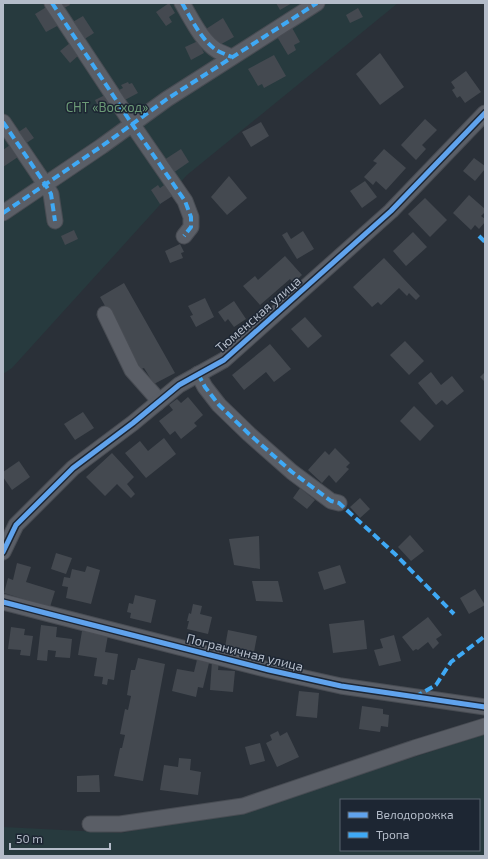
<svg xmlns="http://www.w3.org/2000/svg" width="488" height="859" font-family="'Exo 2',sans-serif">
  <rect width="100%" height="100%" fill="#2a3038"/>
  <g fill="#273a3e" fill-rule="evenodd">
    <path d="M3,3h395l-211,172 -175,193 -9,6z"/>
    <path d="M485,734v122h-482v-29l118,6 138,-25 97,-32zM341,800h138v50h-138z"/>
  </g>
  <g fill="#444950">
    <path d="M56,3h13l1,2 -10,5z"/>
    <path d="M169,3l6,10 -6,4 3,5 -6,4 -10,-14z"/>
    <path d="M276,3h16l-12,7z"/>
    <path d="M48,6l11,19 -13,7 -11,-18z"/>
    <path d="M358,8l5,9 -13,6 -4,-8z"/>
    <path d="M83,16l11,17 -11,7 -12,-17z"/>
    <path d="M223,18l11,19 -18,10 -10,-18z"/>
    <path d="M291,26l9,16 -6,3 2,5 -8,5 -12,-20z"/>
    <path d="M198,41l6,12 -13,7 -6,-13z"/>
    <path d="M70,43l9,12 -9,8 -10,-12z"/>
    <path d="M380,53l24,34 -24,18 -24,-31z"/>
    <path d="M274,55l12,21 -22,12 -2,-4 -4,2 -10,-17z"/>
    <path d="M466,71l15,21 -16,11 -5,-7 -3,2 -5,-8 3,-2 -4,-6z"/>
    <path d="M128,82l1,2 3,-1 6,10 -17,9 -6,-10 8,-4 -2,-3z"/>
    <path d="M105,95l7,11 -11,6 -6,-12z"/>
    <path d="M425,119l12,11 -15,15 4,4 -10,11 -15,-15z"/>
    <path d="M261,122l8,14 -18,11 -9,-15z"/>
    <path d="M26,127l8,11 -9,6 -8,-11z"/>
    <path d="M10,145l8,12 -15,10v-17z"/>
    <path d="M181,149l8,13 -16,11 -9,-13z"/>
    <path d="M384,149l22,19 -20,22 -10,-9 -3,4 -9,-8 13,-14 -4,-2z"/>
    <path d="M474,158l11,8v3l-10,12 -12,-10z"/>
    <path d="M229,176l18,22 -20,17 -16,-18z"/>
    <path d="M365,181l12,16 -15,11 -12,-17z"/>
    <path d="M167,183l7,12 -14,9 -9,-14 7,-5 2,3z"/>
    <path d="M469,195l16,14v3l-4,4 4,3v3l-6,7 -4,-4 -4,5 -18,-17z"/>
    <path d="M425,198l22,22 -17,17 -22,-23z"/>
    <path d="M74,230l4,9 -13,6 -4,-9z"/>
    <path d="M303,231l11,18 -17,10 -15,-24 5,-3 4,7z"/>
    <path d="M413,232l14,15 -21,19 -13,-15z"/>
    <path d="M180,244l4,8 -3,1 2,5 -13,5 -5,-12z"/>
    <path d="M285,256l17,19 -9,8 -3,-4 -30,26 -17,-19 12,-10 3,4z"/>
    <path d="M384,258l36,38 -4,4 -7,-7 -2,3 -8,-8 -18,17 -3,-3 -6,5 -19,-20z"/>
    <path d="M124,283l51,90 -21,11 -10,-16 -3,1 -41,-72z"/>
    <path d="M205,298l9,19 -18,10 -6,-11 3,-1 -5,-9z"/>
    <path d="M234,301l12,18 -12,8 -6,-8 -3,3 -7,-10z"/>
    <path d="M305,317l17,19 -14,12 -17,-19z"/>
    <path d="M405,341l19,20 -15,14 -19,-20z"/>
    <path d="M270,344l21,25 -17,13 -8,-10 -22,18 -12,-15z"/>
    <path d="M431,372l10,13 11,-9 12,15 -17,14 -5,-5 -6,5 -18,-22z"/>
    <path d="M485,372v10l-5,-5z"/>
    <path d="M188,397l15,18 -9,8 3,3 -16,13 -6,-8 -5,4 -11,-14 14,-11 -4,-5 8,-6 4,4z"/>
    <path d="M414,406l20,20 -14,15 -20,-20z"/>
    <path d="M83,412l11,16 -19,12 -11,-16z"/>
    <path d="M164,438l12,16 -30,24 -21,-25 15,-12 8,10z"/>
    <path d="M335,448l15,15 -4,4 3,2 -13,14 -7,-8 -7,8 -14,-13 17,-19 4,4z"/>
    <path d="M112,453l22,24 -7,7 8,10 -4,4 -14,-14 -12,12 -19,-19z"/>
    <path d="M19,461l11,16 -18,13 -9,-13v-5z"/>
    <path d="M300,488l15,12 -8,9 -14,-11z"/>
    <path d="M360,498l10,11 -10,9 -10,-11z"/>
    <path d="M410,535l14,16 -13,10 -13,-14z"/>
    <path d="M259,536l1,33 -26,-4 -5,-26z"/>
    <path d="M56,553l16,5 -6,16 -15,-5z"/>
    <path d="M17,563l14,4 -5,15 29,9 -5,16 -46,-14 4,-15 5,2z"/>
    <path d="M340,565l6,18 -22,7 -6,-18z"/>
    <path d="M87,566l13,4 -9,34 -25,-6 2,-11 -6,-1 2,-9 6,1 2,-9 13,3z"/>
    <path d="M252,581h26l5,21 -27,-1z"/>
    <path d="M475,589l10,16 -16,9 -9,-16z"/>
    <path d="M135,595l21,5 -5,23 -21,-5 1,-5 -4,-1 2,-9 4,1z"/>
    <path d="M193,604l9,2 -2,8 12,3 -4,17 -21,-5 2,-8h-2l2,-8 2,1z"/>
    <path d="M428,617l14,18 -6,4 3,4 -6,6 -5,-7 -10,8 -2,-1 -3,2 -11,-14z"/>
    <path d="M364,620l3,29 -34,4 -4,-29z"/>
    <path d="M41,625l16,2 -1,10 16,2 -2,19 -15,-1 1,-6 -8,-1 -1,11 -10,-1z"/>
    <path d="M11,627l14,2 -1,6 9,1 -3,20 -10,-1 1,-5 -13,-1z"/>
    <path d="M228,630l29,6 -3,16 -29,-5z"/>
    <path d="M82,631l26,4 -3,17 13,2 -4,26 -6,-1 -1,6 -5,-1 1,-7 -9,-1 3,-18 -19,-3z"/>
    <path d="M394,635l7,26 -22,5 -5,-16 9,-2 -3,-9z"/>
    <path d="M138,658l27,6 -22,117 -29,-5 6,-28h2l3,-13 -5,-1 5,-25 3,1 3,-14 -4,-1 4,-25h4z"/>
    <path d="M197,660l12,3 -6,25 -5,-1 -2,10 -24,-6 5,-22 17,3z"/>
    <path d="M212,661l7,1 -1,8 17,1 -2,21 -23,-2z"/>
    <path d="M299,691l20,2 -2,25 -21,-2z"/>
    <path d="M362,706l21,3v5l6,1 -1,12 -7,-1 -1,6 -21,-3z"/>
    <path d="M278,731l2,5 7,-4 12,25 -22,10 -11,-24 6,-3 -2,-5z"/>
    <path d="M260,743l5,18 -15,4 -5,-18z"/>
    <path d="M179,758l12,1 -1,11 11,2 -3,23 -38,-5 4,-25 14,2z"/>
    <path d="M99,775l1,17h-23v-16z"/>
  </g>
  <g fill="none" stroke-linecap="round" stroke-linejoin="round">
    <defs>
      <g id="minor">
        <path d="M52,3l80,121 53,77 6,16v10l-7,9"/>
        <path d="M182,3c9,15 20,39 36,48 4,2 9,4 14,6"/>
        <path d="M3,122l42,62 6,10 4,27"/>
        <path d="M3,213l99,-67 65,-47 150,-96"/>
        <path d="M105,314l27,56 23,26 2,7"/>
        <path d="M198,374l7,13 14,18 30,29 43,38 39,29 8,2"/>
        <path d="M3,552l13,-27 57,-57 60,-45 46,-38 45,-25 167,-149 94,-98"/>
        <path d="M3,602l58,15 208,53 72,16 144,21"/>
        <path d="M90,824h30l123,-18 171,-58 71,-22"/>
      </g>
    </defs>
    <use href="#minor" stroke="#484c53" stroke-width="17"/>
    <use href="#minor" stroke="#5a5e66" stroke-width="15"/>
    <g stroke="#3fa9f5" stroke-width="4" stroke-dasharray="8 4" stroke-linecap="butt">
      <path d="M52,3l80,121 53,77 6,16v10l-7,9"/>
      <path d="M182,3c9,15 20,39 36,48 4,2 9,4 14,6"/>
      <path d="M3,122l42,62 6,10 4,27"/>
      <path d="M3,213l99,-67 65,-47 150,-96"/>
      <path d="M479,236l6,6"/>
      <path d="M198,374l7,13 14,18 30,29 43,38 39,29 8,2 56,51 59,60"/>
      <path d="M415,697l21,-12 15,-23 34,-26"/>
    </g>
    <defs>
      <g id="cycleway">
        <path d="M3,552l13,-27 57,-57 60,-45 46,-38 45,-25 167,-149 94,-98"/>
        <path d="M3,602l58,15 208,53 72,16 144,21"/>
      </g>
    </defs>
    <use href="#cycleway" stroke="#1d2633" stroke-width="8"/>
    <use href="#cycleway" stroke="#60a3ed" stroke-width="5"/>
  </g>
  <g text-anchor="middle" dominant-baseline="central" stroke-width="3" stroke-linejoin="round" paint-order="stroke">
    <g font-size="13" fill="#6b9a76" stroke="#1d2633">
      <text x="107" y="107">СНТ «Восход»</text>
    </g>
    <g font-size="13" fill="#b4bcc9" stroke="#1d2633">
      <text transform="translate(258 314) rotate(-41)">Тюменская улица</text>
      <text transform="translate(245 652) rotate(14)">Пограничная улица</text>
    </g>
  </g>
  <rect width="488" height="859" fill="none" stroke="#b4bcc9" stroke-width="8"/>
  <rect x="340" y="799" width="140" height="52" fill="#1d2633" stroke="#59626f"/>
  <rect x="348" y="812" width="20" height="6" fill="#60a3ed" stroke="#59626f"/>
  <text x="376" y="819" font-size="12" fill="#b4bcc9">Велодорожка</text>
  <rect x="348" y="832" width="20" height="6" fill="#3fa9f5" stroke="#59626f"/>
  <text x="376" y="839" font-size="12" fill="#b4bcc9">Тропа</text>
  <path d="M10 843v6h100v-6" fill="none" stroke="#b4bcc9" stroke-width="2"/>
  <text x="16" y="843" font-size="12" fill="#b4bcc9" stroke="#1d2633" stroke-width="3" paint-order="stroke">50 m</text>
</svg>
